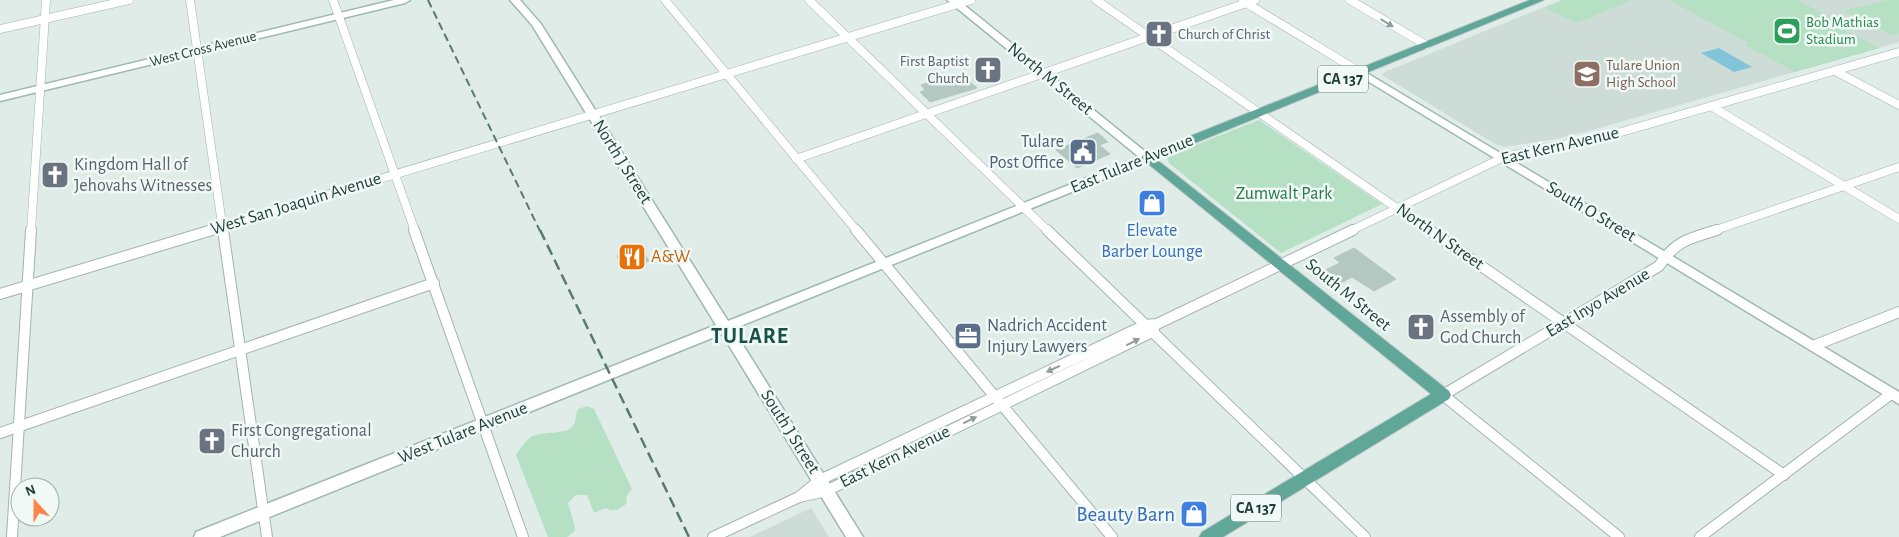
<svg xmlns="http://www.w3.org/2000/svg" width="1899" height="537" font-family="'Alegreya Sans',sans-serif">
  <rect width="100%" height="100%" fill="#e0ece8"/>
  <g fill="#cedcd7">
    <path d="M1561,0h338v42l-310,89 -33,8 -51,8 -10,-3 -113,-69 3,-3z"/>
    <path d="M811,508l18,29h-79z"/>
  </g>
  <g fill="#b6e0c4">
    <path d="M1564,0h68l-55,23 -32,-15z"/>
    <path d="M1669,0h128l33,17 -7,2 57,29 -85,24 -50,-27 3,-2z"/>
    <path d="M1887,0h12v33l-8,2 -48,-24z"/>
    <path d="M1259,120l123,84 -101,49 -111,-89 -3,-5 3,-4z"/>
    <path d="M587,406l7,3 38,80 -6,8 1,6c-7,6 -13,10 -21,5l-12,5 -7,-18h-11l-8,8 7,24 -1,5 -7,5h-19l-32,-82c4,-6 9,-14 15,-18 9,-6 34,-2 41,-10 5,-5 3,-12 6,-18z"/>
  </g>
  <path fill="#82c4d7" d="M1719,48l33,19 -18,5 -33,-19z"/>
  <g fill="#b5c7c1" stroke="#b1c7bf">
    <path d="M964,76l13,12 -47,14 -10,-10 5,-2 -4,-5 16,-5 3,3z"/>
    <path d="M1098,133l10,9 -9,3 11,9 -33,14 -21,-18z"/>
    <path d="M1354,248l42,31 -22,12 -22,-14 -15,8 -16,-13 19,-9 -6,-5z"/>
    <path d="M642,250l7,11 -24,9 -8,-14 14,-5 1,2z"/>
  </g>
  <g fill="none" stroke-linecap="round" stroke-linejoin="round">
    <defs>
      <g id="street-far1">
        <path d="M190,0l33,231"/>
        <path d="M333,0l82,231"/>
        <path d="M665,0l192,231"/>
        <path d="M809,0l239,231"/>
        <path d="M1096,0l334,231"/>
        <path d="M1350,0l76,45"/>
        <path d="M1243,1l117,71"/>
        <path d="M0,29l129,-29"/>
        <path d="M1835,71l64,34"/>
        <path d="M1711,106l188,113"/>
        <path d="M796,159l459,-159"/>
        <path d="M31,231l15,-231"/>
        <path d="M208,231l763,-231"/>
        <path d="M1350,231l152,-73 31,-8 64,-11 302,-87"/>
        <path d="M1713,231l186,-64"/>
      </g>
      <g id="street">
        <path d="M223,230l44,307"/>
        <path d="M414,230l109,307"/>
        <path d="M856,230l256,307"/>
        <path d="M1047,230l318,307"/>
        <path d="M1429,230l355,245"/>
        <path d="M0,294l212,-64"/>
        <path d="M1813,346l86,-34"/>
        <path d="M0,433l434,-150"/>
        <path d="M799,497l21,-17 325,-155 12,-1 196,-94"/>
        <path d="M12,537l19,-307"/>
        <path d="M713,537l86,-40 27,-6 326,-159 2,-3"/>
        <path d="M1619,537l-176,-142 216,-129c17,-26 30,-27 58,-36"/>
        <path d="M1700,537l191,-143"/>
      </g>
      <g id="secondary">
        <path d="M394,0h16l-5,3 -405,98v-6z"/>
        <path d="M510,0h10l21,24 187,297 411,-164 -192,-157h11l195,158 -2,2 -418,169 130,208h-17l-124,-203 -502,203h-26l2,-5 520,-207 -184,-300z"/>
        <path d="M1360,69l539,323v12l-543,-330 -1,-2z"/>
      </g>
      <path id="primary" d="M1530,0h14l-388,159 293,232 2,4 -2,4 -226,138h-24l3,-5 229,-138 -290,-236 2,-3z"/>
    </defs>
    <use href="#street-far1" stroke="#a2b4b0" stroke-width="9"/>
    <use href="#street" stroke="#a2b4b0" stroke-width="12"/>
    <use href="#secondary" stroke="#9db9b1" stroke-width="3"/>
    <use href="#primary" stroke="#c0c9c7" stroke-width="2"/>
    <use href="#street-far1" stroke="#fff" stroke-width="8"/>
    <use href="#street" stroke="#fff" stroke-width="10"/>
    <use href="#secondary" fill="#fff" fill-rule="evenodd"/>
    <use href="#primary" fill="#60a699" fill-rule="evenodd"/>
    <path stroke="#597a73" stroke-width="2" stroke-dasharray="8 4.5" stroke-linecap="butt" d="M428,0l112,231"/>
    <path stroke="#597a73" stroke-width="2.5" stroke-dasharray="11 5.5" stroke-linecap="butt" d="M540,230l149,307"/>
  </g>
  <defs><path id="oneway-solid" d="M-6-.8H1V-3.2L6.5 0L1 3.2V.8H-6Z" transform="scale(1.25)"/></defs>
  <g fill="#8f9e9c">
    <use href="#oneway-solid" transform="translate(1387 23) rotate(31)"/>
    <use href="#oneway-solid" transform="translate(1133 342) rotate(-27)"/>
    <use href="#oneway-solid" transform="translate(1053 369) rotate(155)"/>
    <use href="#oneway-solid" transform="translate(970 420) rotate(-26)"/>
  </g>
  <defs>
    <symbol id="stadium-square" viewBox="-11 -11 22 22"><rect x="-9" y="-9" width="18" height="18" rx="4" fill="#2e9e5b" stroke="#f0f9f5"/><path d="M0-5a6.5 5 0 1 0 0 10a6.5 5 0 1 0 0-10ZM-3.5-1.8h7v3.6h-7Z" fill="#fff"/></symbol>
    <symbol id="church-square" viewBox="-11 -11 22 22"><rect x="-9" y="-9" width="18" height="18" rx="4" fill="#6b7280" stroke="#f0f9f5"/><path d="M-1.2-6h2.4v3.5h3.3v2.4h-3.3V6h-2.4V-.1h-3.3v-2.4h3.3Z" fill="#fff"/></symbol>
    <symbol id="school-square" viewBox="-11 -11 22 22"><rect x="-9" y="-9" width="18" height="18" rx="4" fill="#8d6e63" stroke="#f0f9f5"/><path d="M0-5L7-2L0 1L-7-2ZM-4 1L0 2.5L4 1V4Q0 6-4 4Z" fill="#fff"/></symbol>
    <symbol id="civic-square" viewBox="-11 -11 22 22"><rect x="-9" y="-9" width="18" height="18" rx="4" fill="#5c6f8a" stroke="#f0f9f5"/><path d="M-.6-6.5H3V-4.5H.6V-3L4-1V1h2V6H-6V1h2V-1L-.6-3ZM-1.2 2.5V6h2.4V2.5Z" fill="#fff"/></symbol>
    <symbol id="shop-square" viewBox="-11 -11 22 22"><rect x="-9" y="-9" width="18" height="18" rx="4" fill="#3f7fe0" stroke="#f0f9f5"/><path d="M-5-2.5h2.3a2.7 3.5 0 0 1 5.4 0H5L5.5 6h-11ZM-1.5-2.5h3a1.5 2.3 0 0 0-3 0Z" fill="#fff"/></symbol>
    <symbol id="restaurant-square" viewBox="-11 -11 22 22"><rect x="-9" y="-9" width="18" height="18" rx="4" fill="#e8710a" stroke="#f0f9f5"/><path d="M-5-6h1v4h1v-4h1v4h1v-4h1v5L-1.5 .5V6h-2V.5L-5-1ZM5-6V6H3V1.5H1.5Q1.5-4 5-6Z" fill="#fff"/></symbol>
    <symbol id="office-square" viewBox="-11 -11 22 22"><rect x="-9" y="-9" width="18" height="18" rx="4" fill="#5c6f8a" stroke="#f0f9f5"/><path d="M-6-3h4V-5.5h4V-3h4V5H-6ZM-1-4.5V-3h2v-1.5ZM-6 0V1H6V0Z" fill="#fff"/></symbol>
  </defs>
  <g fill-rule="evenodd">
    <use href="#stadium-square" x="1771" y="15" width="32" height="32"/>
    <use href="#church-square" x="1143" y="18" width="32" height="32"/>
    <use href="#church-square" x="972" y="54" width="32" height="32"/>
    <use href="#school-square" x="1571" y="58" width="32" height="32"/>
    <use href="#civic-square" x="1067" y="136" width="32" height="32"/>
    <use href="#church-square" x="39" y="159" width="32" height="32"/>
    <use href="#shop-square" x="1136" y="187" width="32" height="32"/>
    <use href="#restaurant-square" x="616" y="241" width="32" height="32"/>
    <use href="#church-square" x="1405" y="311" width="32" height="32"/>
    <use href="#office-square" x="952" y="320" width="32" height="32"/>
    <use href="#church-square" x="196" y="425" width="32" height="32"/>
    <use href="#shop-square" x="1178" y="498" width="32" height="32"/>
  </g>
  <g text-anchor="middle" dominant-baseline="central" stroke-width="5" stroke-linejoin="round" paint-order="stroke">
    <g font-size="15" fill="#27864d" stroke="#f0f9f5" text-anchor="start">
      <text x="1806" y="22">Bob Mathias<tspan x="1806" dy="17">Stadium</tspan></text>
    </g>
    <g font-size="15" fill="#5b616d" stroke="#f0f9f5" text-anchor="start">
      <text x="1178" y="34">Church of Christ</text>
      <text x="969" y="61" text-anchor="end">First Baptist<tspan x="969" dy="17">Church</tspan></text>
    </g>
    <g font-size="15" fill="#1f3e38" stroke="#f0f9f5">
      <text transform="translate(203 49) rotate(-14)">West Cross Avenue</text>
    </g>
    <g font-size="15" fill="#785e54" stroke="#f0f9f5" text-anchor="start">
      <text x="1606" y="65">Tulare Union<tspan x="1606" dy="17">High School</tspan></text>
    </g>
    <g fill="#f0f9f5" stroke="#5e7671" stroke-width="1">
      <rect x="1318" y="65.5" width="50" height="27" rx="4"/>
      <rect x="1231" y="494.5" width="50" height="27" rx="4"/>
    </g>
    <g font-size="16" font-weight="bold" fill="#1f3e38">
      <text x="1343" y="79">CA 137</text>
      <text x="1256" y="508">CA 137</text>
    </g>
    <g font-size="18" fill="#1f3e38" stroke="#f0f9f5">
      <text transform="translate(1050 79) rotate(39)">North M Street</text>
      <text transform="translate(1560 146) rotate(-13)">East Kern Avenue</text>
      <text transform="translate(622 162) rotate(58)">North J Street</text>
      <text transform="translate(1132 164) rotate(-22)">East Tulare Avenue</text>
      <text transform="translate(296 204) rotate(-17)">West San Joaquin Avenue</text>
      <text transform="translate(1591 212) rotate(31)">South O Street</text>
      <text transform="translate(1440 237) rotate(35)">North N Street</text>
      <text transform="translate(1348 295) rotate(39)">South M Street</text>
      <text transform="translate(1598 303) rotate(-31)">East Inyo Avenue</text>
      <text transform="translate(790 432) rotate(58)">South J Street</text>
      <text transform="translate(463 433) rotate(-22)">West Tulare Avenue</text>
      <text transform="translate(895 457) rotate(-26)">East Kern Avenue</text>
    </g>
    <g font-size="18" fill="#4e5e75" stroke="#f0f9f5" text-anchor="end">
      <text x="1064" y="142">Tulare<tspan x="1064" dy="21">Post Office</tspan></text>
      <text x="987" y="326" text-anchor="start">Nadrich Accident<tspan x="987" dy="21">Injury Lawyers</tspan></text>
    </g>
    <g font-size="18" fill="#5b616d" stroke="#f0f9f5" text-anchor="start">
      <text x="74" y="165">Kingdom Hall of<tspan x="74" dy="21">Jehovahs Witnesses</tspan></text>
      <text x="1440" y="317">Assembly of<tspan x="1440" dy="21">God Church</tspan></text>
      <text x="231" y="431">First Congregational<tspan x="231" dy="21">Church</tspan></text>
    </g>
    <g font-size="18" fill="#25794b" stroke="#f0f9f5">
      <text x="1284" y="194">Zumwalt Park</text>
    </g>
    <g font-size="18" fill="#366cbe" stroke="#f0f9f5">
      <text x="1152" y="231">Elevate<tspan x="1152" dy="21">Barber Lounge</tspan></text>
    </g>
    <g font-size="18" fill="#c56008" stroke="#f0f9f5" text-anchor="start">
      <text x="651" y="257">A&amp;W</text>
    </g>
    <g font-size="21" fill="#366cbe" stroke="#f0f9f5" text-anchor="end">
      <text x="1175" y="514">Beauty Barn</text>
    </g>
    <g font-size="22" font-weight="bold" letter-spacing="1" fill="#195248" stroke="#f0f9f5">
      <text x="750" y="336">TULARE</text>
    </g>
  </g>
  <g transform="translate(35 502) rotate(339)"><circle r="24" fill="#f0f9f5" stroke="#9caea9"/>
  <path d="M0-4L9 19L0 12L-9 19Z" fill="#ff844b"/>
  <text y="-8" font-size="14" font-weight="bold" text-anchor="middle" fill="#1f3e38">N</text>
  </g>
</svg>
